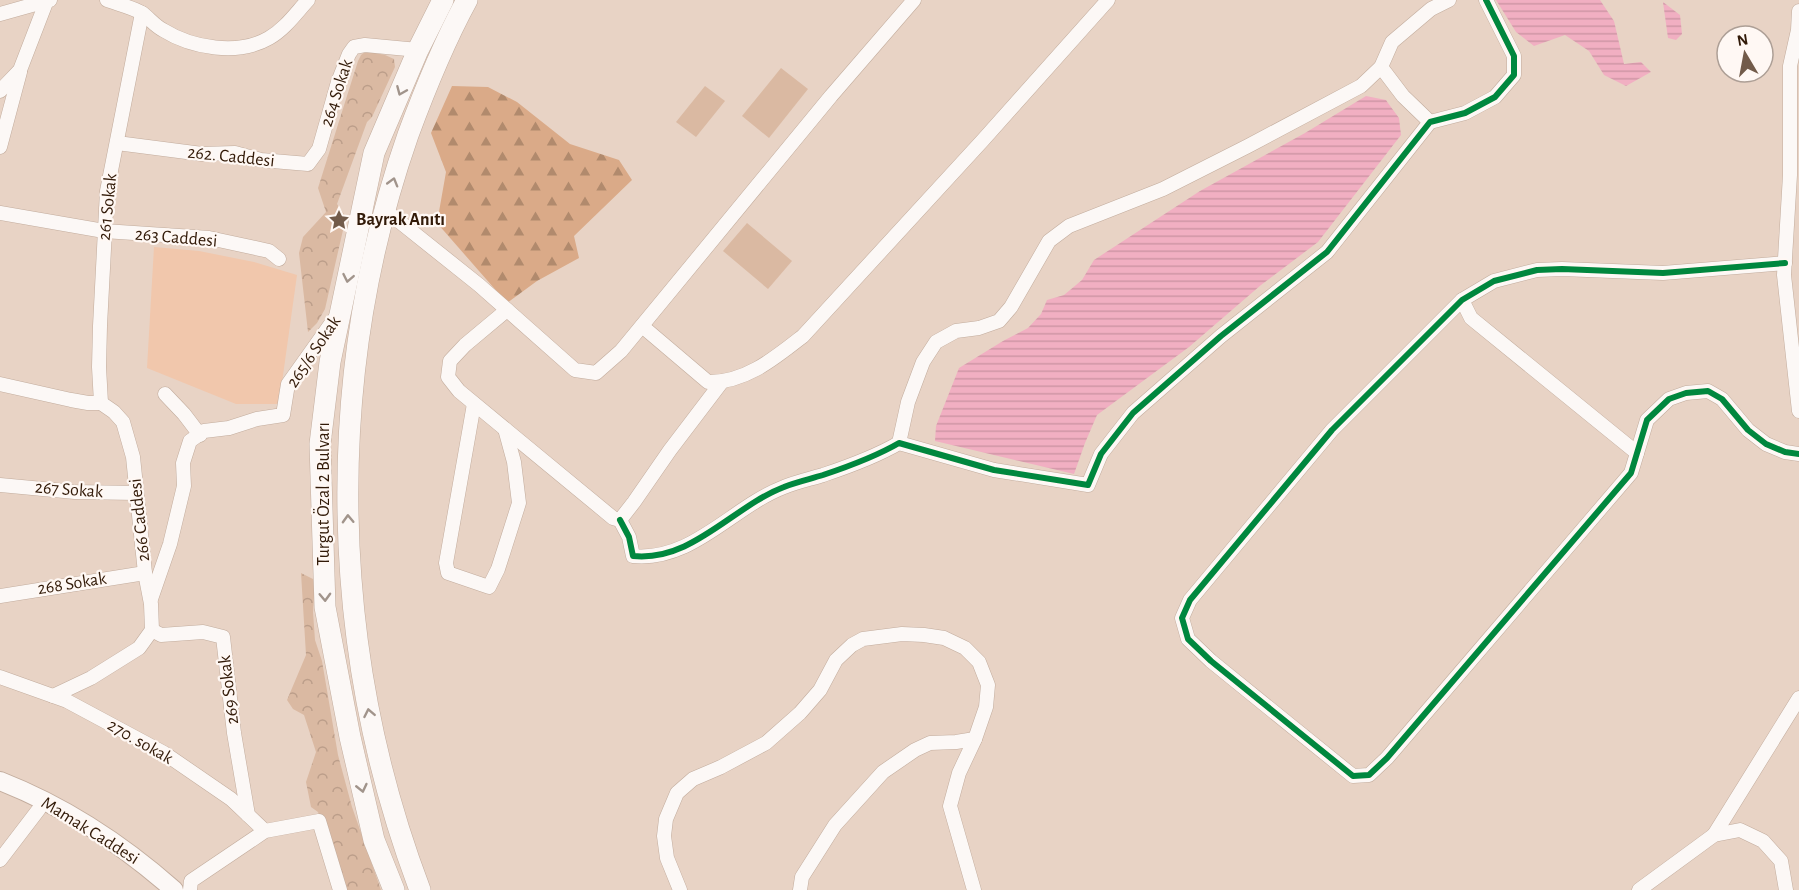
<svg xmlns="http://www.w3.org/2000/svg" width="1799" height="890" font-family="'Alegreya Sans',sans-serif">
  <defs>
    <pattern id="forest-firs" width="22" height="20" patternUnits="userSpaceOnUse" patternTransform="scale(1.5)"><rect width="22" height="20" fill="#daaa88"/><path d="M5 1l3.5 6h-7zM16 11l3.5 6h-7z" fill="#b18a6d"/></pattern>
    <pattern id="park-crowns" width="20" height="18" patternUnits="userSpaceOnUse" patternTransform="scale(1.5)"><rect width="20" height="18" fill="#dab9a2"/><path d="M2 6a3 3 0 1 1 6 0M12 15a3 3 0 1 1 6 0" fill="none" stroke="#bc9e8a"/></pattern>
    <pattern id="water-rules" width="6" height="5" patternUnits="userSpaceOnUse" patternTransform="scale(1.5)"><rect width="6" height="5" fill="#f1afc2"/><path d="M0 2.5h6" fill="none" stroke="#cf96a5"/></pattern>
  </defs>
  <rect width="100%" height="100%" fill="#e8d3c5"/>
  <path fill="#f1c7ac" d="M154,247l45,4 55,11 43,13 -18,129h-43l-89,-36z"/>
  <g fill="#dab9a2">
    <path d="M781,68l27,21 -39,49 -27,-22z"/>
    <path d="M705,86l20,15 -29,36 -20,-15z"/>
    <path d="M747,223l45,38 -24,28 -45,-38z"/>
  </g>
  <path fill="url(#forest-firs)" d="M452,86l36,1 29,15 53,42 49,16 13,20 -58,56 5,22 -42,23 -30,22 -70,-80 9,-51 -15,-39z"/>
  <g fill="url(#park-crowns)">
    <path d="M366,51l19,4 9,4 1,8 -23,50 -5,5 -30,82 9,13 -21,92 -8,14 -9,9 -9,-79 4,-16 23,-25 -8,-24 40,-127 3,-6z"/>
    <path d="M301,573l14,7 -2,32 2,28 7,21 16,94 14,52 29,83h-35l-8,-30 -20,-48 -7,-5 -5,-25 10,-30 -12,-37 -11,-6 -6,-9 19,-45z"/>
  </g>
  <g fill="url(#water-rules)">
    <path d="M1496,0h104l14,21 10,43 17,-2 10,10 -25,14 -22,-11 -15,-24 -24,-16 -31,11 -18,-14z"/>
    <path d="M1663,2l17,13 2,19 -6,6 -8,-2z"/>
    <path d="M1366,96l20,4 2,3 11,15 2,17 -83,107 -57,43 -72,62 -92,68 -12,28 -11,31 -139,-33 1,-15 23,-58 44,-27 25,-13 13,-14 6,-14 17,-5 18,-15 12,-20 106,-69 105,-58z"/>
  </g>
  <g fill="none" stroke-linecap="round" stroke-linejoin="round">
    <defs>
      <g id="minor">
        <path d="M107,0c11,4 24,7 35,13 7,5 13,13 21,17 29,18 75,26 106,8 16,-9 27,-25 39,-38"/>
        <path d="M1799,11l-1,19 -8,36v109l-6,100 15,136"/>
        <path d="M0,14l50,-14"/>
        <path d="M1381,67l22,29 27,26"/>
        <path d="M0,91l20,-21 27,-70"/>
        <path d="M117,143l85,11 33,-1 26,7 47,4 11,-15 19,-67 11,-28 5,-7 11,-2 53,5"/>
        <path d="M0,147l20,-75"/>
        <path d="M385,210l94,75 96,85 21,3 25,-22 210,-255 83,-96"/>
        <path d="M0,213l104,18 105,7 60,13 10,8"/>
        <path d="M1785,263l-122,10 -101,-4 -25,1 -43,11 -32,19 -130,130 -142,170 -8,18 6,21 23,22 142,115 16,-1 18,-17 244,-285 16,-53 22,-21 17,-6 22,-2 14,8 26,31 18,14 19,8 14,2"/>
        <path d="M1462,300l9,18 166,135"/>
        <path d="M507,310l-42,35 -15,16 -2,16 11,14 154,127 7,2 14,-18 36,-52 51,-67"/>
        <path d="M642,326l66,56c37,1 67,-24 95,-46l180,-196 125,-140"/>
        <path d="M0,384l71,16 17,3h13l13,9 9,10 10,35 12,116 6,31 1,26 -13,18 -48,30 -38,18"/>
        <path d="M165,394l19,20 16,21"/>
        <path d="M101,403l-2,-36 1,-41 7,-135 35,-178"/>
        <path d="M474,404l-28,159 2,10 41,14 9,-18 21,-66 -5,-41 -9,-33"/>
        <path d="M899,443l9,-41 15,-40 13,-20 20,-11 23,-3 20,-7 12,-14 38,-66 20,-15 94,-37 85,-43 113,-60 20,-19 11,-25 39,-33 18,-9"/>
        <path d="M0,485l75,7 62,1"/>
        <path d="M620,520l9,17 4,19c59,6 99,-49 151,-69 12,-5 26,-8 39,-12 27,-9 52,-18 76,-32l95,27 94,15 13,-31 32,-41 88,-77 106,-84 103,-130 35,-9 30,-16 19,-22v-19l-28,-56"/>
        <path d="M0,596l145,-23"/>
        <path d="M151,599l19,-55 14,-58 -1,-23 7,-22 14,-10 25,-3 28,-9 26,-4 5,-31 47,-66"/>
        <path d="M152,630l9,5 42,-3 20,5 11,96 14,82"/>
        <path d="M0,677l67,24 97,52 67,46 34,32"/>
        <path d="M1714,835l85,-137"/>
        <path d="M0,860l39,-51"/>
        <path d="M190,890l1,-9 74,-50 54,-10 21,69"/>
        <path d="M680,890l-13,-32 -3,-22 2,-17 11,-26 16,-14 28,-12 45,-24 34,-30 20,-23 16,-30 16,-15 11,-6 39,-5 22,1 20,3 21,10 14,14 9,23 -2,22 -11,32 -16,34 -9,33 24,84"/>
        <path d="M800,890l2,-13 33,-52 48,-53 32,-22 15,-7 26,-1 19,-3"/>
        <path d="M1639,890l75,-55 26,-5 23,11 18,20 5,29"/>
      </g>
      <path id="major" d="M0,781c64,25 123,64 174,109"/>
      <g id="highway">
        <path d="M394,890l-20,-50 -24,-103 -25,-130 -5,-163 10,-82 44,-209 44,-103 25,-50"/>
        <path d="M420,890c-91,-240 -97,-512 -12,-755 17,-46 35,-91 59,-135"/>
      </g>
    </defs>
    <use href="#minor" stroke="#c2ac9d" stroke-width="15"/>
    <use href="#major" stroke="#c2ac9d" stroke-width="20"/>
    <use href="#highway" stroke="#c2ac9d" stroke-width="22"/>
    <use href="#minor" stroke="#fcf8f6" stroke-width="14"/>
    <use href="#major" stroke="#fcf8f6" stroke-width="18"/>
    <use href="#highway" stroke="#fcf8f6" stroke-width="21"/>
    <defs>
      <g id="cycleway">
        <path d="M1785,263l-122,10 -101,-4 -25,1 -43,11 -32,19 -130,130 -142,170 -8,18 6,21 23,22 142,115 16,-1 18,-17 244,-285 16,-53 22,-21 17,-6 22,-2 14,8 26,31 18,14 19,8 14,2"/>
        <path d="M620,520l9,17 4,19c59,6 99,-49 151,-69 12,-5 26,-8 39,-12 27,-9 52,-18 76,-32l95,27 94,15 13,-31 32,-41 88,-77 106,-84 103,-130 35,-9 30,-16 19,-22v-19l-28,-56"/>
      </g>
    </defs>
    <use href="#cycleway" stroke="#fff8f4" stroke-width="10"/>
    <use href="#cycleway" stroke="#00873e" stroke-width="6"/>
  </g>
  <defs><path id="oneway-chevron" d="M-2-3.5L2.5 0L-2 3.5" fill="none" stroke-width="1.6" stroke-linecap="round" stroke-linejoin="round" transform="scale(1.5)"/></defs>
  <g stroke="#a1948b">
    <use href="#oneway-chevron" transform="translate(401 91) rotate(113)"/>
    <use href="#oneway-chevron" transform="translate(393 182) rotate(-74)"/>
    <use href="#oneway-chevron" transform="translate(348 278) rotate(101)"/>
    <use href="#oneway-chevron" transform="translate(348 519) rotate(-92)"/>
    <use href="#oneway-chevron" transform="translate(325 597) rotate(88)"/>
    <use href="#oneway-chevron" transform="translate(369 713) rotate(-101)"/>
    <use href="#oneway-chevron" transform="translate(362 788) rotate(77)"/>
  </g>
  <defs>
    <symbol id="sight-bare" viewBox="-9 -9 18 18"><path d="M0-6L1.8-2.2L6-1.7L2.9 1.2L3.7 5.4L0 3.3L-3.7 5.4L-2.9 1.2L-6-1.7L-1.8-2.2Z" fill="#725b4a" stroke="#fff8f4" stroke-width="2.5" paint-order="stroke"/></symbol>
  </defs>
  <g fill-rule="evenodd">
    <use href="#sight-bare" x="324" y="205" width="30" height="30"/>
  </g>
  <g text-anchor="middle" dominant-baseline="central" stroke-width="4.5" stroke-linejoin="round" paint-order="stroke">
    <g font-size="18" fill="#321a08" stroke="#fff8f4">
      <text transform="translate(337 93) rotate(-72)">264 Sokak</text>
      <text transform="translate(231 157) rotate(6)">262. Caddesi</text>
      <text transform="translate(108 207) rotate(-84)">261 Sokak</text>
      <text transform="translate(176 238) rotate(5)">263 Caddesi</text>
      <text transform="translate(314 352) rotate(-56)">265/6 Sokak</text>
      <text transform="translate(69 490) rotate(4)">267 Sokak</text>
      <text transform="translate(324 494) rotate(-90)">Turgut Özal 2 Bulvarı</text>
      <text transform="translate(140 520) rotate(-96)">266 Caddesi</text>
      <text transform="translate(72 584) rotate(-9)">268 Sokak</text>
      <text transform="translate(229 690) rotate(-97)">269 Sokak</text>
      <text transform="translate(140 742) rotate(30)">270. sokak</text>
      <text transform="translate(90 831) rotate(32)">Mamak Caddesi</text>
    </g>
    <g font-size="18" font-weight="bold" fill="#321a08" stroke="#fff8f4" text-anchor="start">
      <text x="356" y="220">Bayrak Anıtı</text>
    </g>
  </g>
  <g transform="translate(1745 54) rotate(350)"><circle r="28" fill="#fff8f4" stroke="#ad9f96" stroke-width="1.5"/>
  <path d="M0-4.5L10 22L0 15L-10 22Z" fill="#725b4a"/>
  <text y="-9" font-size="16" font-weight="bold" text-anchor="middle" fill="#321a08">N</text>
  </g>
</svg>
